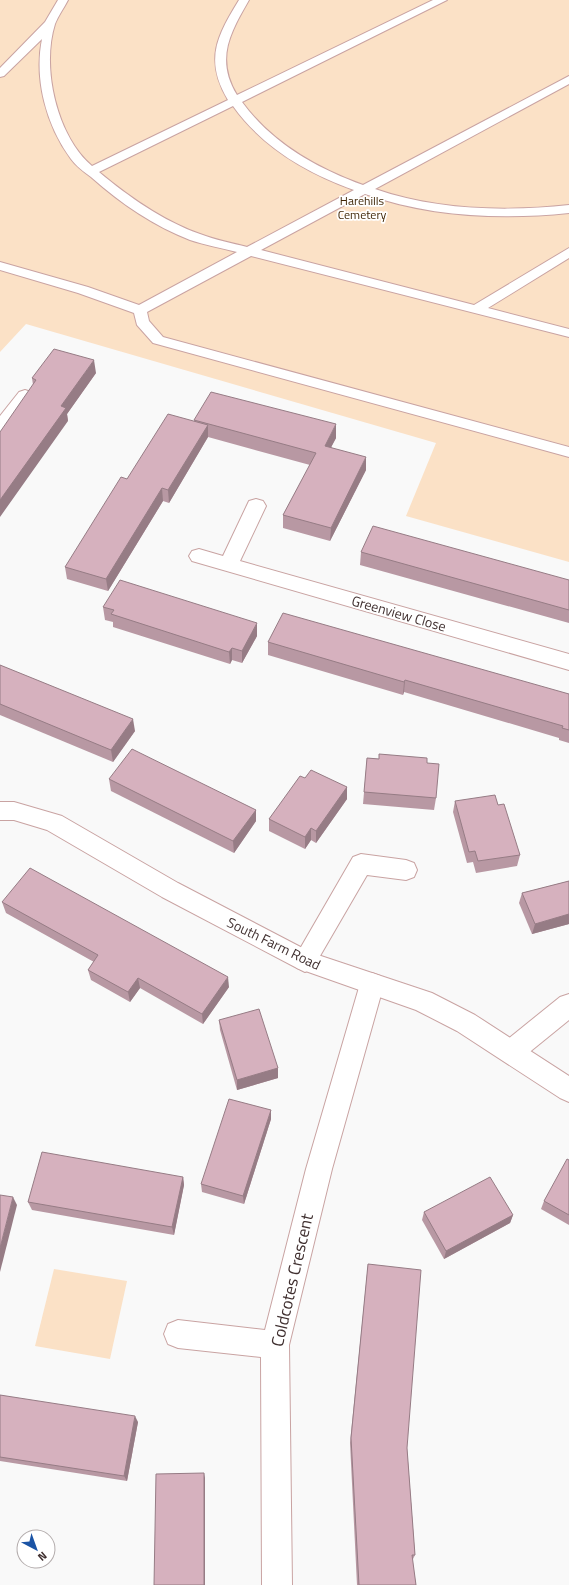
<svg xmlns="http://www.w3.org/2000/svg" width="569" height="1585" font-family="'Titillium Web',sans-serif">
  <rect width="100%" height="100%" fill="#f9f9f9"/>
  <g fill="#fbe1c6">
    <path d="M0,0h569v562l-163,-46 30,-73 -410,-119 -26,28z"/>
    <path d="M54,1269l73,12 -17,78 -75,-13z"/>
  </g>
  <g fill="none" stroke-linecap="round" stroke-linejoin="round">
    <defs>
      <path id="service" d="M58,0h10c-4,8 -10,16 -13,24 -14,44 2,112 37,142l136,-66c-24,-40 -11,-64 11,-100h10c-19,33 -34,59 -12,95l196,-95h14l-205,102c30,41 74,66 121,83l206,-109v8l-194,105c61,21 130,23 194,16v8c-68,7 -139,4 -204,-19l-104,56 213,55 95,-57v10l-81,50 81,21v8l-318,-81 -104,56 2,9 14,16 406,110v10l-416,-114 -16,-18 -3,-12 -56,-20 -78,-23v-8l88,25 51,18 98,-53c-15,-4 -32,-7 -47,-12 -36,-14 -70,-37 -99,-63 -7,-5 -15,-11 -20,-18 -25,-34 -37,-80 -29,-120l-38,37 -4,1v-9l45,-46zM233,106c30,42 74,67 121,84l-107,57c-15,-4 -32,-7 -47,-13 -37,-13 -71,-37 -101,-62z"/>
      <g id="minor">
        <path d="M25,390l6,2 3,4 -27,38 -7,1v-19l19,-24z"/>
        <path d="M256,499l7,2 3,5 -26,55 329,93v16l-377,-109 -3,-5 3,-5 7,-2 24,7 26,-55z"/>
        <path d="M361,854l45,6 8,3 3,7 -3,7 -8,3 -39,-5 -54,93 -8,4 -8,-4 -4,-7 4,-7 56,-97z"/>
        <path d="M372,973l8,3 4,8 -52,185 -43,176 3,240h-30l-1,-228 -83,-9 -10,-4 -4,-10 4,-10 10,-4 87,10 41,-161 54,-185 4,-8z"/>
        <path d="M569,994v26l-48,39 -9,3 -9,-3 -3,-8 3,-8 57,-46z"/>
      </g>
      <path id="tertiary" d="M0,802h14l48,14 116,67 134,70 120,40 43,22 94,61v26l-9,-4 -103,-67 -41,-21 -119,-42 -135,-71 -115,-67 -33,-10h-14z"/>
    </defs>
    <use href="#service" stroke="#c9a3a2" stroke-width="2"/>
    <use href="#minor" stroke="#c9a3a2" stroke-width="2"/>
    <use href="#tertiary" stroke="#c9a3a2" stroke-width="2"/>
    <use href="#service" fill="#fff" fill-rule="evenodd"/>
    <use href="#minor" fill="#fff" fill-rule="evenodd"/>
    <use href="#tertiary" fill="#fff" fill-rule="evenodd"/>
  </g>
  <g fill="#b898a3">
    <path d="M96,373l-29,41 1,7 -35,-36 -1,-7z"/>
    <path d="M194,420l142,18 -5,9 35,23 -36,71 -47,-13v-13l27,-50 -102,-28 -39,66 -6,-2 -55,90 -41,-12 -2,-12 62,-88 67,-58z"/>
    <path d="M361,552l208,28v43l-209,-58z"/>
    <path d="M103,607l154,29 -15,27 -10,-3 -2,4 -117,-37v-5l-8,-2z"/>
    <path d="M268,642l301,52v49l-10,-3v-2l-155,-46 -1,3 -135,-40z"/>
    <path d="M0,665l135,66 -22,31 -113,-47z"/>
    <path d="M367,758l60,5 9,35 -2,12 -71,-6z"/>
    <path d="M305,778l42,9v12l-31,44 -5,-3 -6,9 -36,-18v-12z"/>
    <path d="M109,779l147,31v11l-22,32 -123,-62z"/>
    <path d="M455,801l43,4 22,50 -3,11 -41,7 -3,-11 -6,1 -14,-51z"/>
    <path d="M569,881v43l-37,10 -13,-31 3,-10z"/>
    <path d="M2,902l227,85 -26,37 -63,-36 -10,14 -39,-22 -3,-10 6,-8 -88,-49z"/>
    <path d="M219,1020l59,48v10l-41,12 -17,-60z"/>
    <path d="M271,1110v9l-27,85 -42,-12 -1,-8z"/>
    <path d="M569,1160v65l-28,-16 3,-8z"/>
    <path d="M183,1177l1,8 -10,50 -142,-25 -4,-8z"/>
    <path d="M424,1212l89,3 -3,8 -66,36 -22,-39z"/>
    <path d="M368,1264l39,184 8,107 -2,4h-1l4,26h-59l-7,-142z"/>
    <path d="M0,1395l138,27 -11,59 -127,-20z"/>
  </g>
  <g fill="#967c85">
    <path d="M94,360l2,13 -29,41 1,7 -68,96v-17l61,-94z"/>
    <path d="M336,424v14l-11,21v-13z"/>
    <path d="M208,425v12l-39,66 -1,-13z"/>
    <path d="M366,457v13l-36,71 1,-13z"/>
    <path d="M162,488l1,13 -55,90 -2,-12z"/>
    <path d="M257,623v13l-15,27v-12z"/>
    <path d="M232,648v12l-2,4 -1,-12z"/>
    <path d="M405,680l-1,12 -1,3 1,-13z"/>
    <path d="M133,719l2,12 -22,31 -2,-12z"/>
    <path d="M347,787v12l-31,44v-12z"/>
    <path d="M256,810v11l-22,32 -1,-12z"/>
    <path d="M311,828v12l-6,9v-12z"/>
    <path d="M569,914v10l-37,10 3,-10z"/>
    <path d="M228,977l1,10 -26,37 -1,-10z"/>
    <path d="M138,978l2,10 -10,14 -2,-10z"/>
    <path d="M278,1068v10l-41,12v-10z"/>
    <path d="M271,1110v9l-27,85 -1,-8z"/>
    <path d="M183,1177l1,8 -10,50 -2,-8z"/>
    <path d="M13,1197l4,8 -17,67v-24z"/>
    <path d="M513,1215l-3,8 -66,36 2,-8z"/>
    <path d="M135,1416l3,6 -11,59 -3,-5z"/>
    <path d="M204,1473l1,5v107h-1z"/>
  </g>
  <g fill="#d6b1be" stroke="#967c85">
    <path d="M54,349l40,11 -33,46 5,2 -66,92v-68l36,-52 -4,-2z"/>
    <path d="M211,392l125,32 -11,22 41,11 -35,71 -48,-13 33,-62 -122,-33z"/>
    <path d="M168,414l40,11 -40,65 -6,-2 -56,91 -41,-12 56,-90 6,2z"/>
    <path d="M373,526l196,54v30l-208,-58z"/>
    <path d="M120,580l137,43 -15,28 -10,-3 -3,4 -118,-38 3,-4 -11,-3z"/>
    <path d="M283,613l286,81v36l-7,-2 1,-2 -158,-46 -1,2 -136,-40z"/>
    <path d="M0,665l133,54 -22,31 -111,-46z"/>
    <path d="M132,749l124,61 -23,31 -124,-62z"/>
    <path d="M379,754l48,4v5l12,1 -3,34 -72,-6 3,-34 12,1z"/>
    <path d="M311,770l36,17 -31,44 -5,-3 -6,9 -36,-18 31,-43 5,2z"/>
    <path d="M495,795l3,10 6,-1 16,51 -42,6 -3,-10 -6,1 -14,-51z"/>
    <path d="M30,868l198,109 -26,37 -64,-36 -10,14 -40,-22 10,-15 -96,-53z"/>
    <path d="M569,881v33l-34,10 -13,-31z"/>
    <path d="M259,1009l19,59 -41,12 -18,-60z"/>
    <path d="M229,1099l42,11 -28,86 -42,-12z"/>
    <path d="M42,1152l141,25 -11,50 -144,-25z"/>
    <path d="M567,1159l2,1v55l-25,-14z"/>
    <path d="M490,1177l23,38 -67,36 -22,-39z"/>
    <path d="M0,1195l13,2 -13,51z"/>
    <path d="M368,1264l53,6 -14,178 8,107h-3l4,30h-57l-8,-147z"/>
    <path d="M0,1395l135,21 -11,60 -124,-19z"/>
    <path d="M204,1473v112h-50l2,-111z"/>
  </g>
  <g text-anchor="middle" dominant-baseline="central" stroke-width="3.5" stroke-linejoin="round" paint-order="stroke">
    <g font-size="12" fill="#3f2606" stroke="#fff">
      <text x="362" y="200">Harehills<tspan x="362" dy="14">Cemetery</tspan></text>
    </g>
    <g font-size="14" fill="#403030" stroke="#fff">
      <text transform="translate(399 613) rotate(16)">Greenview Close</text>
      <text transform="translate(274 943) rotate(26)">South Farm Road</text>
    </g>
    <g font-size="17" fill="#403030" stroke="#fff">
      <text transform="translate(292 1280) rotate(-77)">Coldcotes Crescent</text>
    </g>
  </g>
  <g transform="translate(36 1549) rotate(139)"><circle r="19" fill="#ffffff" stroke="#b3acac"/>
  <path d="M0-3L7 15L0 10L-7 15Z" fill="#1b54a5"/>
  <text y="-6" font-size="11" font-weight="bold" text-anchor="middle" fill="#403030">N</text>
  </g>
</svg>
